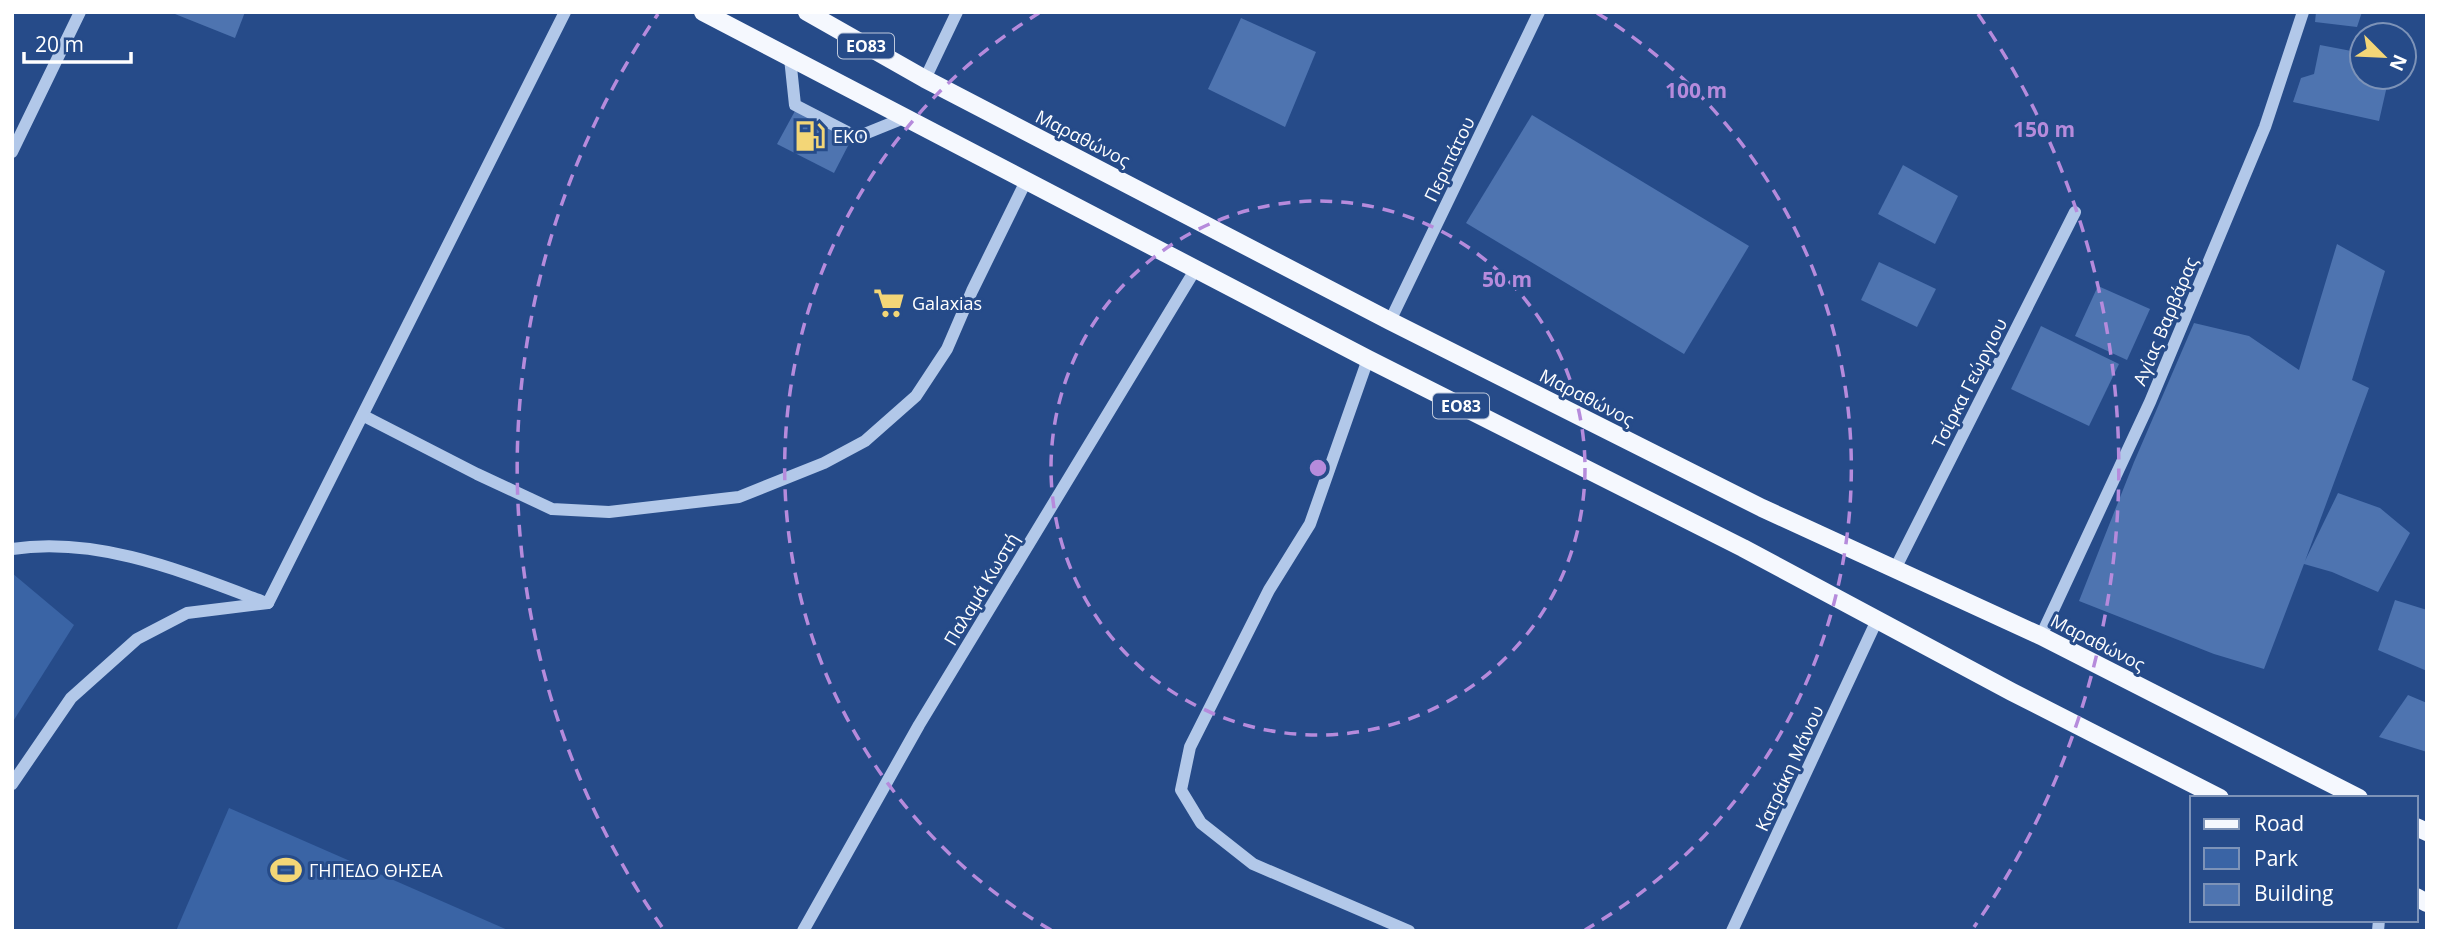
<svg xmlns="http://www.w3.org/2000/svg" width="2439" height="943" font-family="'Open Sans',sans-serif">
  <rect width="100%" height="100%" fill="#264b89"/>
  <g fill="#3a64a5">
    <path d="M12,573l62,52 -62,98z"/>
    <path d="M229,808l281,123h-334z"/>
  </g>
  <g fill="#4e74b0">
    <path d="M170,12h75l-10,26z"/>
    <path d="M2316,12h46l-5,15 -42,-5z"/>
    <path d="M1241,18l75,34 -31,75 -77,-38z"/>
    <path d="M2320,45l42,8v24h27l-10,44 -86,-19 8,-24 13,-4z"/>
    <path d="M795,111l56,29 -17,33 -57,-29z"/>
    <path d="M1532,115l217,131 -65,108 -218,-131z"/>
    <path d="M1903,165l55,31 -23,48 -57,-30z"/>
    <path d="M2337,244l48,27 -33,109 17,8 -64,173 33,-68 42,15 30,25 -32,59 -46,-20 -28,-8 -40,105 -50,-15 -135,-53 55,-139 60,-139 55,13 50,34z"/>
    <path d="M1879,262l57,27 -19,38 -56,-27z"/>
    <path d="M2098,286l52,23 -23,51 -52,-24z"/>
    <path d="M2041,326l78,38 -30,62 -78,-37z"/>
    <path d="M2395,600l32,10v61l-49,-21z"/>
    <path d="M2408,695l19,8v49l-48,-15z"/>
  </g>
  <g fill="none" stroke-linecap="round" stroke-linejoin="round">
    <g stroke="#b2c8e9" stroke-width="12">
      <path d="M790,58l5,47 62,32 47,-19"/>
      <path d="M925,79l32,-67"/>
      <path d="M12,152l68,-140"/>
      <path d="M1390,321l149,-309"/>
      <path d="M1368,359l-58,165 -41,66 -79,157 -9,43 20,33 52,41 156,67"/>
      <path d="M364,416l113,58 75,35 57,3 130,-15 85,-34 41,-22 51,-45 31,-47 25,-58 54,-110"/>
      <path d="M12,549c87,-13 172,23 252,53"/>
      <path d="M1895,569l180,-357"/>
      <path d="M268,603l297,-591"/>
      <path d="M2041,636l109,-234 115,-275 38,-115"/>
      <path d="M12,784l59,-86 66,-59 50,-26 81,-10"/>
      <path d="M803,931l116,-206 276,-455"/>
      <path d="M1732,931l145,-311"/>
      <path d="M2378,931l1,-11"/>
    </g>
    <g stroke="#f5f8fe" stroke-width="18">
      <path d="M703,12l665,347 375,189 269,144 208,106"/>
      <path d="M807,12l118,67 465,242 372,187 279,128 318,162"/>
      <path d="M2416,827l11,5"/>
      <path d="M2416,897l11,6"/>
    </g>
  </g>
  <g fill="none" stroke="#b68bdc" stroke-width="3.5" stroke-dasharray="12 9">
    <circle cx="1318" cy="468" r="267"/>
    <path d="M1051 930A534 534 0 0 1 1039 13M1597 13A534 534 0 0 1 1585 930"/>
    <path d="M662 927A801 801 0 0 1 658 14M1978 14A801 801 0 0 1 1974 927"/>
  </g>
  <defs>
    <symbol id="fuel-bare" viewBox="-9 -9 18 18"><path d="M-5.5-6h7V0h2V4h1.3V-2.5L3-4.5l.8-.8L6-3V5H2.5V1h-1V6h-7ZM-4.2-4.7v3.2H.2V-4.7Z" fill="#f3d677" stroke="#264b89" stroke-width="2.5" paint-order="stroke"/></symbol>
    <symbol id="supermarket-bare" viewBox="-9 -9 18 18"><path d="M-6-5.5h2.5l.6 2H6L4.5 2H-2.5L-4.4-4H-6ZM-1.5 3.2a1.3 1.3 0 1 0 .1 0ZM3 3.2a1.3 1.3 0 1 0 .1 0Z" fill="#f3d677" stroke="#264b89" stroke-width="2.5" paint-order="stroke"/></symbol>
    <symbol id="stadium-bare" viewBox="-9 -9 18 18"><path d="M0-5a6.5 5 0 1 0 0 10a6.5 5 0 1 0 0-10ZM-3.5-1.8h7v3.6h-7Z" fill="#f3d677" stroke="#264b89" stroke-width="2.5" paint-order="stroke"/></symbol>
  </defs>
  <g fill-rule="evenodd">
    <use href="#fuel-bare" x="788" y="114" width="44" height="44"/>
    <use href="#supermarket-bare" x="867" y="281" width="44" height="44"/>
    <use href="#stadium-bare" x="264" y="848" width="44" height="44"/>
  </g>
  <g text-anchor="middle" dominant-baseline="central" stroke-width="6" stroke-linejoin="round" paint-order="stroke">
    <g fill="#264b89" stroke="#bec9dc" stroke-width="2">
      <rect x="838" y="33.5" width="56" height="25" rx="5"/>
      <rect x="1433" y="393.5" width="56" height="25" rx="5"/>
    </g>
    <g font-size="16" font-weight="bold" fill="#fff">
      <text x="866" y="46">ΕΟ83</text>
      <text x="1461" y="406">ΕΟ83</text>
    </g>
    <g font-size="18" fill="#fff" stroke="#264b89" text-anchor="start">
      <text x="833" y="136">EKO</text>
      <text x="912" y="303">Galaxias</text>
      <text x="309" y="870">ΓΗΠΕΔΟ ΘΗΣΕΑ</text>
    </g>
    <g font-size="18" fill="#fff" stroke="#264b89">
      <text transform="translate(1083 138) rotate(27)">Μαραθώνος</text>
      <text transform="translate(1449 159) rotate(-64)">Περιπάτου</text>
      <text transform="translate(2165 321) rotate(-67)">Αγίας Βαρβάρας</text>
      <text transform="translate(1969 383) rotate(-63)">Τσίρκα Γεώργιου</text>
      <text transform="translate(1587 397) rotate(27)">Μαραθώνος</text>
      <text transform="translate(981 589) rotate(-59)">Παλαμά Κωστή</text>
      <text transform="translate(2098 642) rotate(27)">Μαραθώνος</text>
      <text transform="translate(1789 768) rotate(-65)">Κατράκη Μάνου</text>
    </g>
  </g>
  <circle cx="1318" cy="468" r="10" fill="#b68bdc" stroke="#264b89" stroke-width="3.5"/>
  <g font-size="21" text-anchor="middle" font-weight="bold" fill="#b68bdc" stroke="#264b89" stroke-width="6" stroke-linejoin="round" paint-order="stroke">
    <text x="1696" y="98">100 m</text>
    <text x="2044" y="137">150 m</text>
    <text x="1507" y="287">50 m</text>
  </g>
  <rect width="2439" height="943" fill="none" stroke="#ffffff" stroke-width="28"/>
  <rect x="2190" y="796" width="228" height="126" fill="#264b89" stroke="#7d93b8" stroke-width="2"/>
  <rect x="2204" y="819" width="35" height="10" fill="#f5f8fe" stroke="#7d93b8" stroke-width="2"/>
  <text x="2254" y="831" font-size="21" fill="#ffffff">Road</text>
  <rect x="2204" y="848" width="35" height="21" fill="#3a64a5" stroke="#7d93b8" stroke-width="2"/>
  <text x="2254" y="866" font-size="21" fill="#ffffff">Park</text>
  <rect x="2204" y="884" width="35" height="21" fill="#4e74b0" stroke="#7d93b8" stroke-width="2"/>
  <text x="2254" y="901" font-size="21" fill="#ffffff">Building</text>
  <g transform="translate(2383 56) rotate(114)"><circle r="33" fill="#264b89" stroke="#7d93b8" stroke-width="2"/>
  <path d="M0-5L12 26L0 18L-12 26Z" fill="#f3d677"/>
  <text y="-10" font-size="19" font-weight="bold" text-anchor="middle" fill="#ffffff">N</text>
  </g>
  <path d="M24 52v10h107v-10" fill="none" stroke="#ffffff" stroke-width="3.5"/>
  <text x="35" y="52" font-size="21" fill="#ffffff" stroke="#264b89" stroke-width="5" paint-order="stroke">20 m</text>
</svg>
